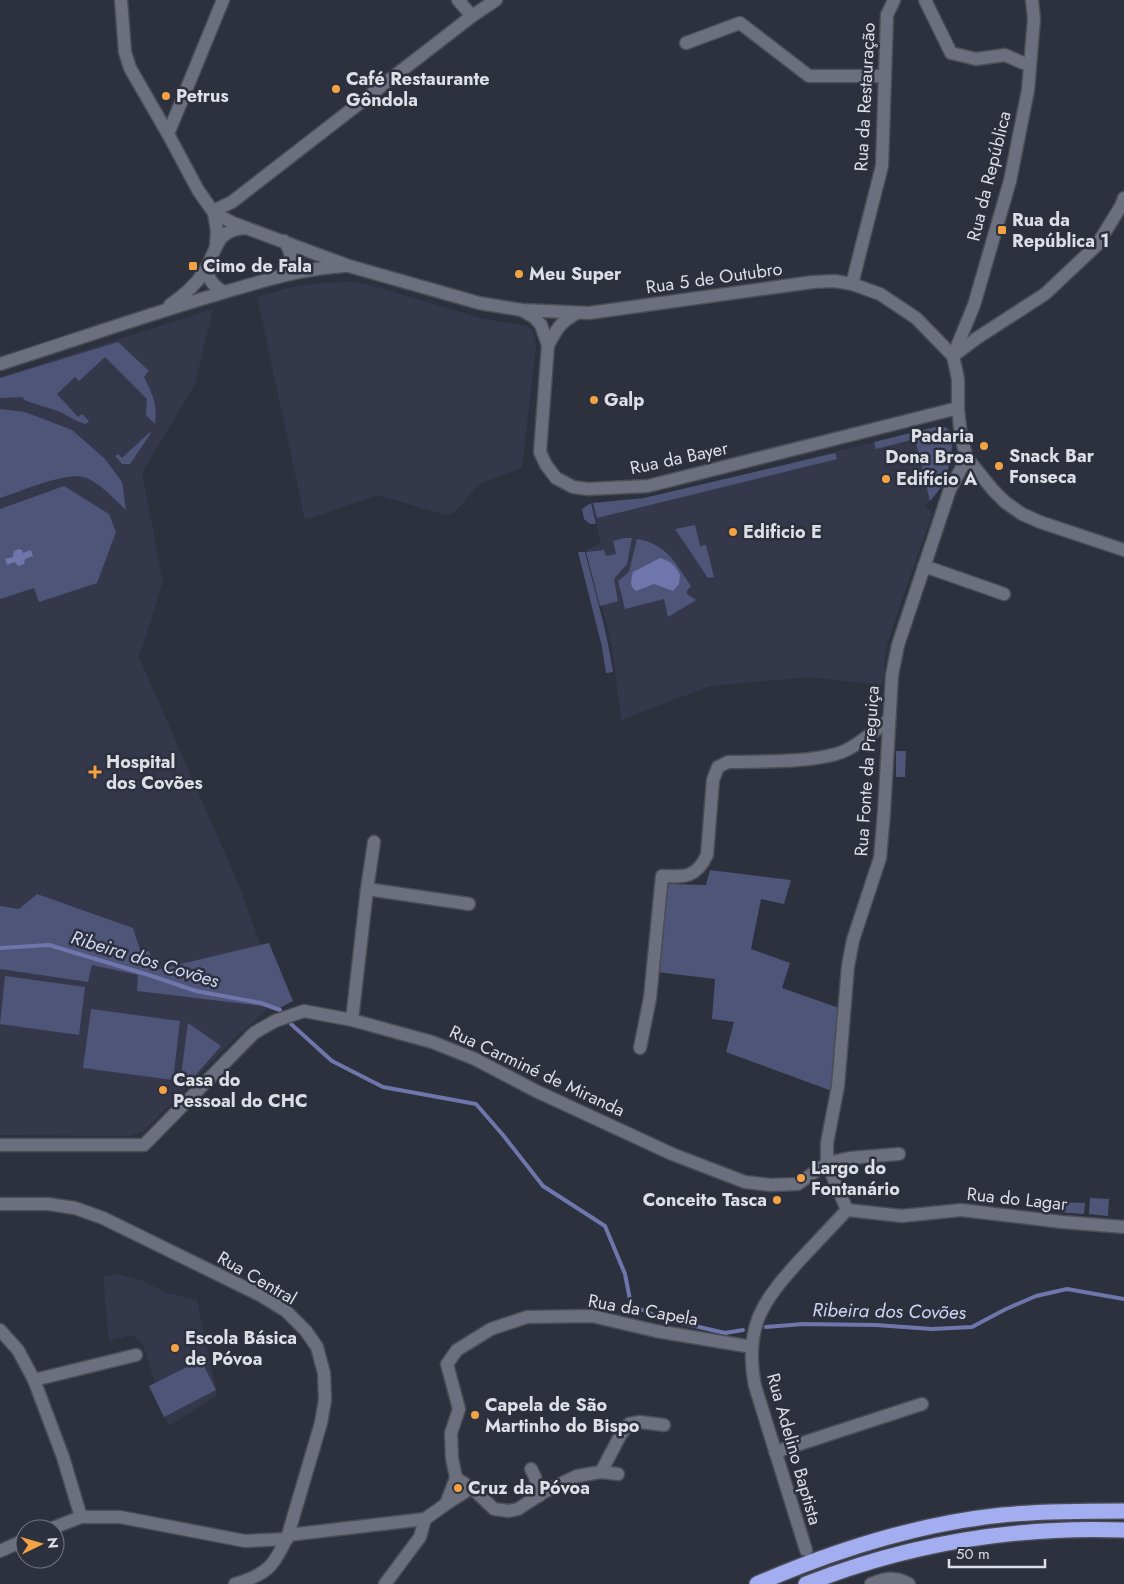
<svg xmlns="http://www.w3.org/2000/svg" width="1124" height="1584" font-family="Jost,sans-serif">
  <rect width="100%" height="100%" fill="#2d303d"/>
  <g fill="#35384b">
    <path d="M341,282l22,1 121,36 43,7 5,4 4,16 -14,122 -43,16 -24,28 -10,3 -67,-20 -73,25 -48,-223 31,-9 30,-5z"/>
    <path d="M213,309l-18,75 -53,89 21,109 -24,75 101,231 43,119 -7,4 -9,-2 -36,33 -87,89 -13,5 -131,-1v-758z"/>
    <path d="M935,427h8l4,2 3,4 1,29 -9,25 -17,19 7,8 -43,124 -4,19 -2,28 -74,-8 -99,9 -89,34 -9,-74 -25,-97 14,-5 -9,-41 52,-5 35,-7z"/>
    <path d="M117,1274l27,7 22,12 31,7 20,95 -48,31 -20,-40 6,-3 -12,-38 -4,-5 -8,-5 -22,6 -6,-64z"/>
  </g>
  <g fill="#4f5578">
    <path d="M118,342l31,29 -5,6c8,16 14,28 11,47l-9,-9 1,-16 -42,-42 -26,24 -4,-4 -18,17 21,23 4,-3 7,7 -3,3c-10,-2 -17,-8 -26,-12 -12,-5 -24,-7 -36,-12l-1,-3 -23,1v-20z"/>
    <path d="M0,409l25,3 47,18 33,29 17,23 4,28c-12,-11 -24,-25 -39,-32 -19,-8 -67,14 -87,20z"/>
    <path d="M935,427c4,0 8,-1 12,1 11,10 1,46 -5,57 -3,6 -8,11 -12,16l-15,-62 -39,10 -2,-7z"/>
    <path d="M150,432l1,1 -21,31h-8l-7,-8 3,-2 4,4z"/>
    <path d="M835,453l2,6 -240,59 -4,-15 51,-5z"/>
    <path d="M64,486l45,28 7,18 -19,51 -58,19 -5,-14 -34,11v-90z"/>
    <path d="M591,503l5,21h-6l-6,-5 -2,-10z"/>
    <path d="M695,525l5,21 6,-1 8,32 -6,1 -33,-49z"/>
    <path d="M624,538h8l-5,26 -13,15 4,22 -18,5 -14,-54 18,-2 2,6 10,-2 -3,-13z"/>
    <path d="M637,539c29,4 39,25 54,47l-4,5v3l9,6 -28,17 -4,-18 -39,10 -7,-28 11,-9z"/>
    <path d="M578,552h7c10,40 22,79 28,120l-7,1 -4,-26z"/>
    <path d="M896,751h10l-1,26h-9z"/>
    <path d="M710,870l81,10 -7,24 -23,-5 -10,50 39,14 -8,25 57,20 -7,83 -106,-39 8,-30 -22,-3 3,-40 -58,-7 10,-88 39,1z"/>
    <path d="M37,894l96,34 8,25 8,-2 7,19 113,-27 24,58 -17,9 -6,-3 -133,-16 1,-16 -46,-10 -4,17 -88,-13v-63l19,3z"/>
    <path d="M5,976l80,11 -6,48 -79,-11z"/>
    <path d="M91,1009l89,12 -7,59 -90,-12z"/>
    <path d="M188,1023l33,23 -33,38 -8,-1z"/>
    <path d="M1090,1198l19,1 -1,17 -19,-2z"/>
    <path d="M1057,1202l28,1 -1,11 -27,-2z"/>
    <path d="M201,1360l15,30 -52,27 -15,-31z"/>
  </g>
  <g fill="#6e76ac">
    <path d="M19,549l3,1 1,3 8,-3 2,6 -8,3 -1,5 -6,2 -3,-4 -8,3 -2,-6 8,-2 1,-6z"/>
    <path d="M660,558c11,3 16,8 20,17l-1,9 -6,7 -19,-7 -18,7c-7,-5 -5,-11 -3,-19z"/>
  </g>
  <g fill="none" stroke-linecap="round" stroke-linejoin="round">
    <g stroke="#6e76ac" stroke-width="4">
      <path d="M0,948l49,-3 100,30 47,16 65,12 19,7"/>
      <path d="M291,1024l41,37 51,26 93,17 27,31 40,51 62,40 20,48 6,31 30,13 64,15 18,-3"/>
      <path d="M766,1327l37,-3 73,1 56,4 40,-2 34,-18 30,-13 31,-7 57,10"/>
    </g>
    <defs>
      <g id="minor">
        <path d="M121,0l4,52 5,16 38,66 30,56 16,23 3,18 -1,13"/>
        <path d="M458,0l14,16"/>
        <path d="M925,0l26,53 25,6 29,-4 25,11"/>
        <path d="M686,43l54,-20 69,53h76"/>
        <path d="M168,134l55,-134"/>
        <path d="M213,211l19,-9 240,-186 24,-16"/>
        <path d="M214,213l19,10 116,43 130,37 43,7 67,3 224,-31 22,-1 17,3 28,10 36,24 37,38 5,23v29l3,29 6,21 26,32 12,12 17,12 18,8 84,28"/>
        <path d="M206,268c3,12 7,18 18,24"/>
        <path d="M282,275c10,-12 12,-20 2,-34"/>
        <path d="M852,284l30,-118 5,-151 7,-15"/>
        <path d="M170,305c13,-9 25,-19 34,-33 14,-22 10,-43 43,-44"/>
        <path d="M522,310l13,8 6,7 7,20 -8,107 6,13 10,13 17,9 15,2 60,-3 310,-78"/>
        <path d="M548,345c9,-16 12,-23 29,-32"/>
        <path d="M953,356l21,-51 36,-124 18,-91 6,-71 -2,-19"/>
        <path d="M953,356l24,-18 68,-44 52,-49 24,-39 3,-8"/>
        <path d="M0,364c75,-24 149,-50 225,-72 41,-12 75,-23 119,-26"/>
        <path d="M924,566l80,28"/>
        <path d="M367,889l102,15"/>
        <path d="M352,1020l15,-131 7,-47"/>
        <path d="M640,1048l10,-50 12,-122c23,1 34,2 45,-21l6,-75 5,-13 10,-5c34,-1 76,1 108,-8 19,-5 37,-23 53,-34"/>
        <path d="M0,1145h144l110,-112 21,-12 29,-10 48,9 80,22 43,17 61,32 136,63 73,28 26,3 27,-1 29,-21 23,-5 49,-4"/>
        <path d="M0,1204h48l27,4 28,10 157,77 26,16 20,20 11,16 7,26 1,27 -4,23 -33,112c-14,31 -20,39 -53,49"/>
        <path d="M847,1210l-20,-47v-20l11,-57 10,-120 5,-26 27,-82 4,-46 8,-137 6,-30 52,-156 17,-31"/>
        <path d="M847,1210l55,6 59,-6 101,12 62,5"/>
        <path d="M0,1330l18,20 16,30 29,77 18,60"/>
        <path d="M34,1380l102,-25"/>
        <path d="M775,1452l147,-48"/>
        <path d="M531,1469l4,8 4,19"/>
        <path d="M601,1472l20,-38 8,-10 11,-2 24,3"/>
        <path d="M456,1478l18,12 20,19 15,2 9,-2 26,-17 33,-16 24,-4 17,2"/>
        <path d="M446,1504l25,-16"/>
        <path d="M50,1529l31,-12h39l125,24 42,-2"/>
        <path d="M288,1535l137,-16 21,-15 10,-26 -4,-20 -1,-25 8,-24 -12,-45 10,-14 34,-21 36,-12 65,-1 64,15 96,16"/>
        <path d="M806,1550l-51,-164c-11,-58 6,-83 44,-125 16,-17 32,-34 48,-51"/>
        <path d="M0,1551l25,-11"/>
        <path d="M385,1584l35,-47 5,-18"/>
        <path d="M871,1584c14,-6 24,-8 38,0"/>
      </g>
      <g id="highway">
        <path d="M757,1584c78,-34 160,-60 245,-69 40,-4 81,-4 122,-4"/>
        <path d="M806,1584c102,-40 209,-58 318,-54"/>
      </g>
    </defs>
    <use href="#minor" stroke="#4a4c56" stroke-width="15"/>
    <use href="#highway" stroke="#4a4c56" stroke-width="18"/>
    <use href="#minor" stroke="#6c6f7d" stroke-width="12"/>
    <use href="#highway" stroke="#a3aef1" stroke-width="15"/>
  </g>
  <g fill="#f4a344" stroke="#2d303d" stroke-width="2">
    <circle cx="336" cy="89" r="5"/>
    <circle cx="166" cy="96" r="5"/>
    <rect x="997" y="225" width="10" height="10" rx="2.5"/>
    <rect x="188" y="261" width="10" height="10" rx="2.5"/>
    <circle cx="519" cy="274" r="5"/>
    <circle cx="594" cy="400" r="5"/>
    <circle cx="984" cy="446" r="5"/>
    <circle cx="999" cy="466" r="5"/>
    <circle cx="886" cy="479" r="5"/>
    <circle cx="733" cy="532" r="5"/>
    <path d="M92.5 764.5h5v5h5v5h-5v5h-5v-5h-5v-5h5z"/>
    <circle cx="163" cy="1090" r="5"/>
    <circle cx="801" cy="1178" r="5"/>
    <circle cx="777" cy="1200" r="5"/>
    <circle cx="175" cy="1348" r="5"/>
    <circle cx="475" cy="1415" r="5"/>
    <circle cx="458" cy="1488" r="5"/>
  </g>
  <g text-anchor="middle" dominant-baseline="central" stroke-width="5" stroke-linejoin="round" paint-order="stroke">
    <g font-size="18" font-weight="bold" fill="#dddfe7" stroke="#2d303d" text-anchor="start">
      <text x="346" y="79">Café Restaurante<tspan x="346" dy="21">Gôndola</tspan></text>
      <text x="176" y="96">Petrus</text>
      <text x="1012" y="220">Rua da<tspan x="1012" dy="21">República 1</tspan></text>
      <text x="203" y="266">Cimo de Fala</text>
      <text x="529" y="274">Meu Super</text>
      <text x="604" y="400">Galp</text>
      <text x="974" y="436" text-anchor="end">Padaria<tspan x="974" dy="21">Dona Broa</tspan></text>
      <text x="1009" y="456">Snack Bar<tspan x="1009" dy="21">Fonseca</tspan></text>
      <text x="896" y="479">Edifício A</text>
      <text x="743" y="532">Edificio E</text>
      <text x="106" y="762">Hospital<tspan x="106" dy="21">dos Covões</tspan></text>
      <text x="173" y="1080">Casa do<tspan x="173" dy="21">Pessoal do CHC</tspan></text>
      <text x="811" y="1168">Largo do<tspan x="811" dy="21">Fontanário</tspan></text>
      <text x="767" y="1200" text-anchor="end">Conceito Tasca</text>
      <text x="185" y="1338">Escola Básica<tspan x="185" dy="21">de Póvoa</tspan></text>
      <text x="485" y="1405">Capela de São<tspan x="485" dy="21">Martinho do Bispo</tspan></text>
      <text x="468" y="1488">Cruz da Póvoa</text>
    </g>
    <g font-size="18" fill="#dddfe7" stroke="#2d303d">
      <text transform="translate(865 97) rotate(-87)">Rua da Restauração</text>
      <text transform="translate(989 176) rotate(-76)">Rua da República</text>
      <text transform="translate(714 278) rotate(-8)">Rua 5 de Outubro</text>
      <text transform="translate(679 458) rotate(-12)">Rua da Bayer</text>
      <text transform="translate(867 771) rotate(-86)">Rua Fonte da Preguiça</text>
      <text transform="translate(537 1071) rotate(25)">Rua Carminé de Miranda</text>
      <text transform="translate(1017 1199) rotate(6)">Rua do Lagar</text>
      <text transform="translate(257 1278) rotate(30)">Rua Central</text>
      <text transform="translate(643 1310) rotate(10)">Rua da Capela</text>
      <text transform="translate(794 1449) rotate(74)">Rua Adelino Baptista</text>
    </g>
    <g font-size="19" font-style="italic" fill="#cfd6f6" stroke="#2d303d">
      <text transform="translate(145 959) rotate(17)">Ribeira dos Covões</text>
      <text transform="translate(889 1311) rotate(1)">Ribeira dos Covões</text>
    </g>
  </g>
  <g transform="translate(40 1544) rotate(85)"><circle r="24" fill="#2d303d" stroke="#737681"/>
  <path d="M0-4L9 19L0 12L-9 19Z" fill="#f4a344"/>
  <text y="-8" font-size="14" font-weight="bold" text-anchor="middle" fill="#dddfe7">N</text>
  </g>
  <path d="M949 1559v8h96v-8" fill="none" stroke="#dddfe7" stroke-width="2.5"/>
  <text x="956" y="1559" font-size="15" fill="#dddfe7" stroke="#2d303d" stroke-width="4" paint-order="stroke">50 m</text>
</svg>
